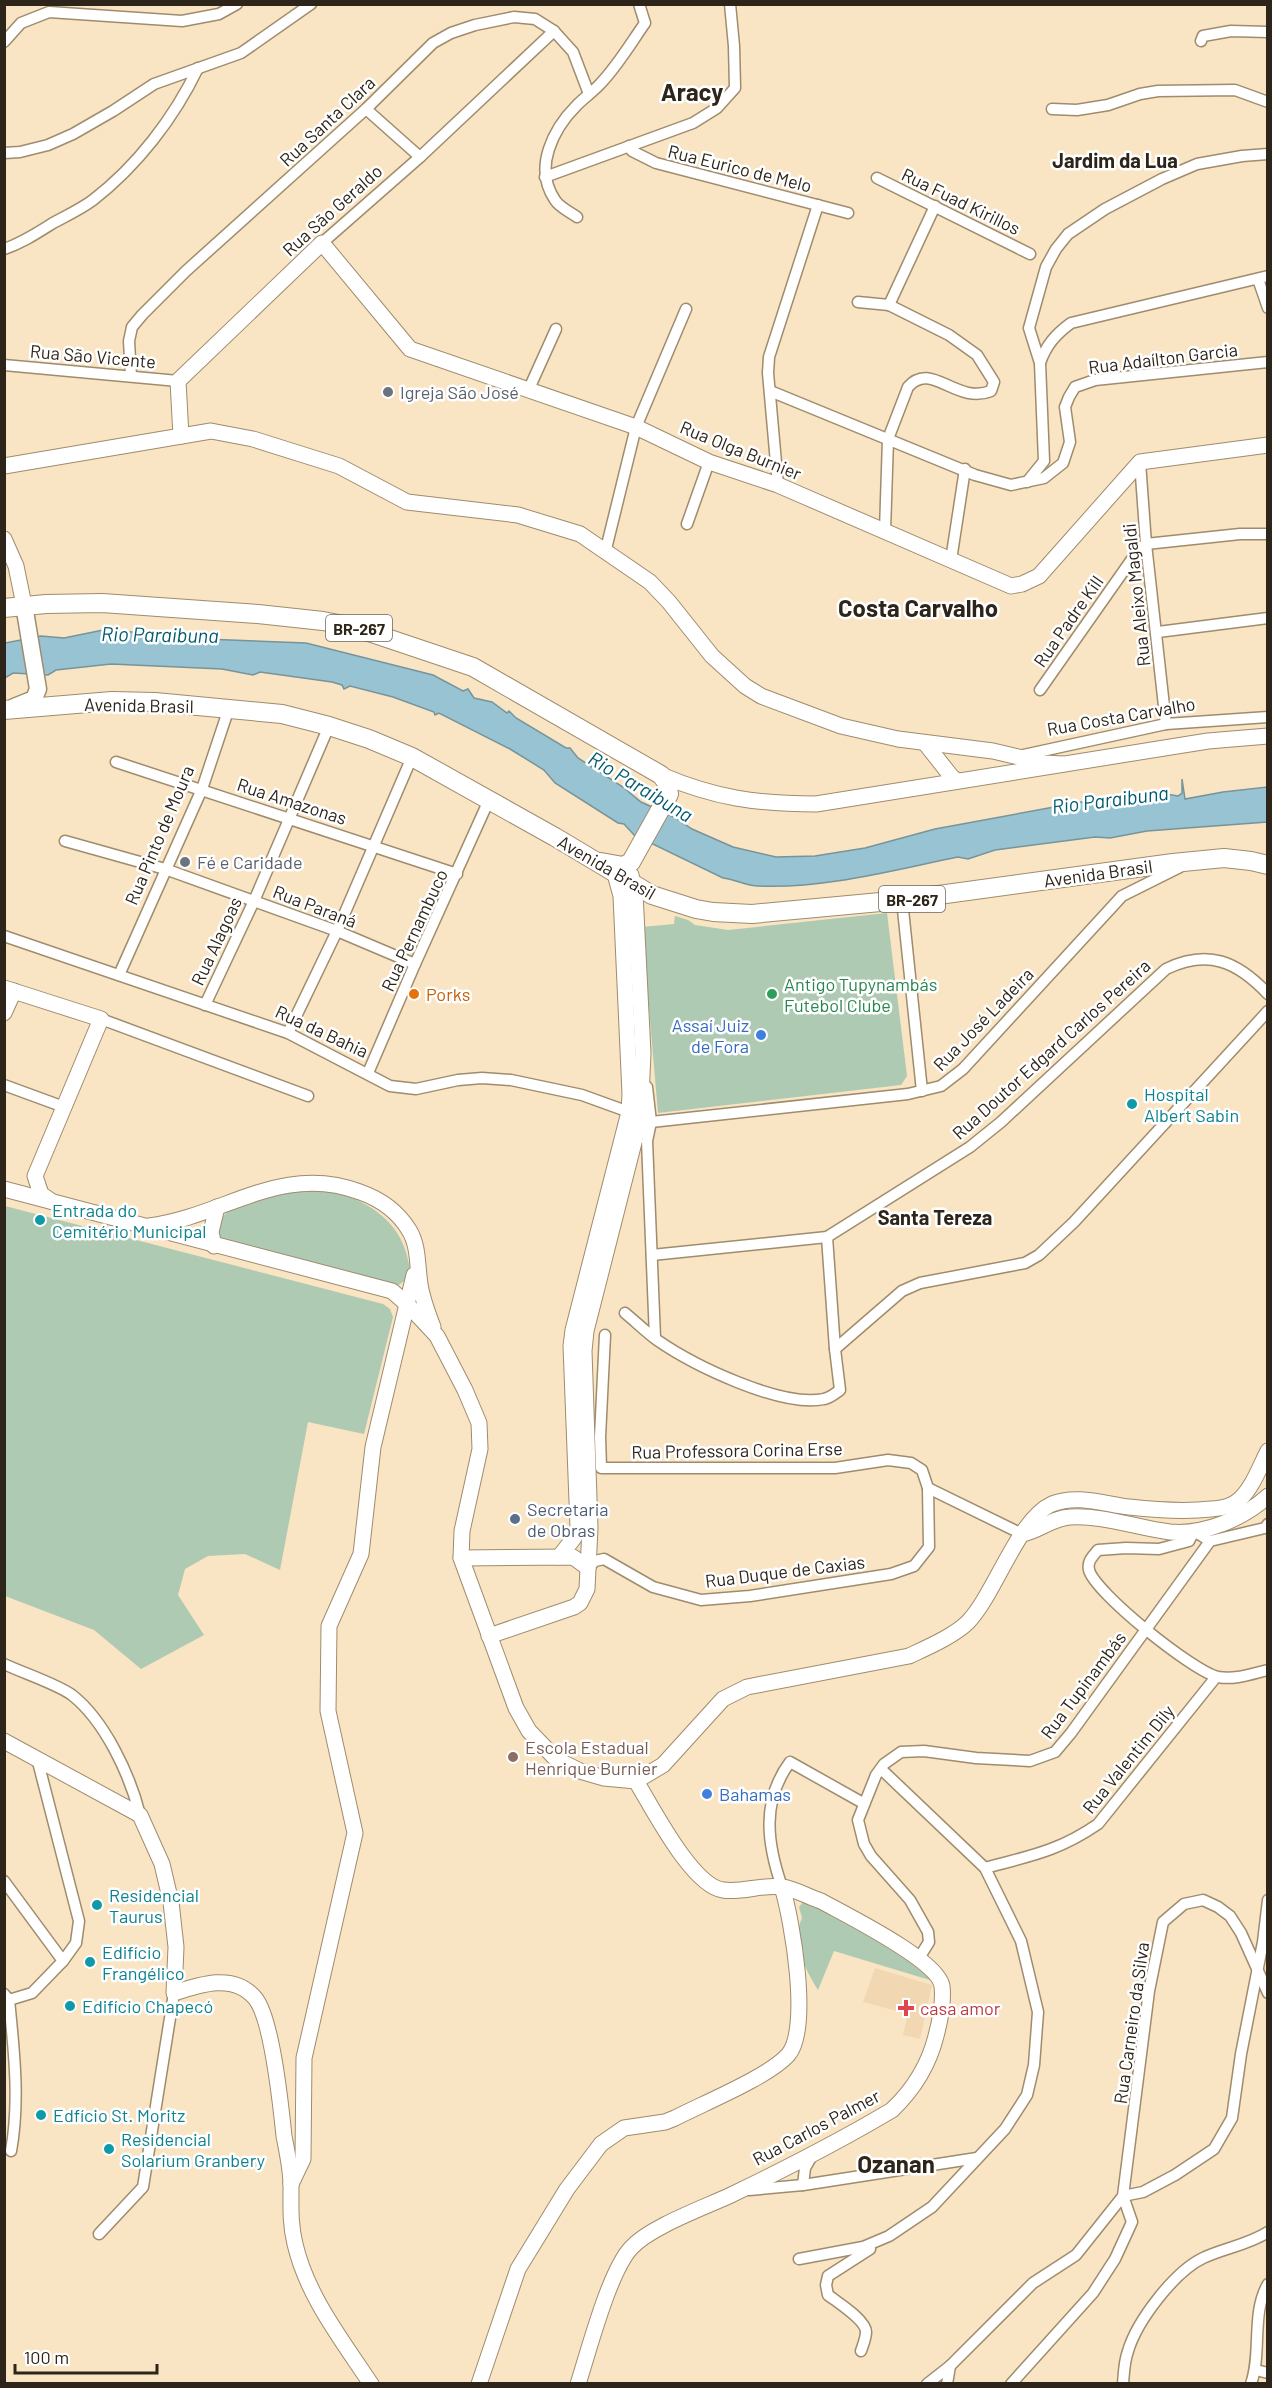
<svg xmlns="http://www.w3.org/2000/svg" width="1272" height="2388" font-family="Barlow,sans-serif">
  <rect width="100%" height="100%" fill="#f9e4c3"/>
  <path fill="#f1d8b2" d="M875,1968l57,17 -12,54 -17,-4 5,-21 -45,-12z"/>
  <g fill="#afcab2">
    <path d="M887,913l20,163 -6,9 -243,28 -16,-186 32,-3 1,-8 13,4 7,5 33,5z"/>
    <path d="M292,1190c15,0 33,-1 47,3 31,10 60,29 68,63 2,8 4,14 2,22l-12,8 -177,-46 -4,-13c3,-3 5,-9 8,-12 15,-14 49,-21 68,-25z"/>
    <path d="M5,1206l378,98 7,5 3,8 -29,117 -56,-12 -28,148 -35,-16 -37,2 -23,13 -7,26 26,40 -63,34 -47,-39 -89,-34z"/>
    <path d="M803,1902l12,6 3,-4 99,57 16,20 -99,-30 -16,39c-13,-21 -27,-48 -16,-72l-3,-11z"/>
  </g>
  <path fill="#97c3d2" stroke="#77949a" stroke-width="1.5" d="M108,629l71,9 127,5 127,32 30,16 5,-2 6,9 18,4 15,11 2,-2 7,7 50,30h4l8,10 45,29 18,15 33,15 18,12 41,18 43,10 39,-1 50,-8 70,-19 146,-27h32l19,-5 34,-3 12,2 4,-3v-14l3,20 38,-7 44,-5v35l-120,9 -37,7 -15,-1 -100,13 -27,9 -10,-2c-65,13 -133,32 -200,29 -12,0 -23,-7 -35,-8l-89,-43 -10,-11 -6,-1 -63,-40 -11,-13 -34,-21 -71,-36 -4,2 -1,-3 -41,-15 -43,-11 -6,3 -2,-4 -10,-3 -72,-10 -7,3 -31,-6 -111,-5 -55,6 -8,5 -35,-2 -8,5v-35l36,-7 23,2z"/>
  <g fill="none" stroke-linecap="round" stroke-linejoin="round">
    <defs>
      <g id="street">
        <path d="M1201,41l2,-5 28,-5 37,1"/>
        <path d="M4,42l17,-19 28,-11 133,9 37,-7 18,-10"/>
        <path d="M366,109l54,48"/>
        <path d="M1052,109l25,1 31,-5 32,-11 18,-3 77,-1 33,12"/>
        <path d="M629,146l3,5 24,12 192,50"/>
        <path d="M4,153l16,-1 28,-7 25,-11 40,-23 41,-27 87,-31 70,-49"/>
        <path d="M545,177l148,-54 24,-15 18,-20 -1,-42 -4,-42"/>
        <path d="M877,178l153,76"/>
        <path d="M577,217c-7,-5 -18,-10 -22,-17 -22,-32 -2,-71 22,-95 8,-8 17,-14 24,-22 17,-18 30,-40 44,-60l-6,-19"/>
        <path d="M322,243l98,-86 134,-126"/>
        <path d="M4,249c18,-6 33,-16 49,-26 13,-7 28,-14 40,-23 44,-34 81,-82 105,-132"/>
        <path d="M1258,279l10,29"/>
        <path d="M858,302l31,3 60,30 28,20 17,27 -3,9c-35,14 -60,-31 -83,-4l-20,52 -3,92"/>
        <path d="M889,305l46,-99"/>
        <path d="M1040,363c6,-18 16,-29 31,-40l197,-47"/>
        <path d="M4,365l174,16"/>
        <path d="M131,376l-2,-35 3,-14 10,-12 44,-44 180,-162 67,-66 18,-10 24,-8 39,-8 21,2 19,12 19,21 16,42"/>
        <path d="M528,391l28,-62"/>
        <path d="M770,391l205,84 36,10 33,-7 19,-15 7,-21 -5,-35 4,-10 6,-10 20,-7 173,-18"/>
        <path d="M1140,462l6,82 20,180"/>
        <path d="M1027,482l17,-21 -4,-98 -11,-35 17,-61 10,-18 12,-15 37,-25 57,-30 35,-15 45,-8 26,-2"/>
        <path d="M778,485l-10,-112 1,-16 49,-152"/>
        <path d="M687,524l22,-62"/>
        <path d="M605,553l31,-126 50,-118"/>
        <path d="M951,560l14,-91"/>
        <path d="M1158,632l110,-14"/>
        <path d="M1040,690l99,-141 7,-5 94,-10h28"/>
        <path d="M1019,756l147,-32 102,-7"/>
        <path d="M116,762l341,112"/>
        <path d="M65,841l100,28 172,62 78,33"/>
        <path d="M902,900l20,191"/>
        <path d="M4,936l284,97 102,53 26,3 42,-9 24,-2 29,2 71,15 47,17"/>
        <path d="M119,975l83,-186 27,-81"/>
        <path d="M205,1005l49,-104 75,-175"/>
        <path d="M101,1019l207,77"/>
        <path d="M288,1033l49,-102 75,-174"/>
        <path d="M368,1073l47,-109 74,-164"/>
        <path d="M4,1085l60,22"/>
        <path d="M647,1087l4,35 -4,19 8,197"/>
        <path d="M651,1122l257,-28 33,-8 22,-17 159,-173 58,-29"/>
        <path d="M652,1255l175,-18 143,-90 31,-25 165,-153c42,-20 71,-8 102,25"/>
        <path d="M625,1313c11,9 21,19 32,27 36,25 124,68 167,59 6,-1 12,-6 16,-9l-5,-41 -8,-112"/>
        <path d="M835,1349l67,-58 18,-8 105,-20 14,-8 35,-33 194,-211"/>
        <path d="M928,1488l94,46"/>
        <path d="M1210,1541l55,-13 3,-4"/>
        <path d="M588,1568l7,-7 9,-2 49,28 48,13 49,-4 141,-22 23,-8 15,-19 -1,-59 -6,-18 -11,-7 -23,-3 -53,8h-234l-1,-31 5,-102"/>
        <path d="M4,1664c19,9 53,20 68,31 33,26 58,80 68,120"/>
        <path d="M985,1868c45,-12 74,-17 113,-44l118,-147"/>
        <path d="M4,1881l59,80"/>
        <path d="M782,1887c-15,-43 -21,-86 8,-125l73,41"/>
        <path d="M919,1958l10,-16 -1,-10 -18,-32 -39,-44 -7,-12 -6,-24 18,-45 8,-11 17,-12 23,-1 52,7 54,3 25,-9 16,-19 139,-192 -16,-10 -5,10 -30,8 -33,-1 -28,2c-5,6 -11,11 -9,20 6,23 105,102 129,107 17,3 33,-3 50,-7"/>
        <path d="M4,1994l5,6c5,50 11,101 2,151"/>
        <path d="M9,2000l23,-7 31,-32 13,-18 3,-22 -42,-163"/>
        <path d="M803,2185l2,-17 8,-14"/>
        <path d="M749,2190l54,-5 174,-27"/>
        <path d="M1123,2196l20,-4 32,-17 39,-26 18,-31 9,-64 22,-112 5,-42"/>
        <path d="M99,2234l44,-47 31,-194"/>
        <path d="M799,2259l64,-12 26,-11 43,-29 73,-78 22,-34 7,-30 4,-53 -17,-71 -36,-73 -104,-99"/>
        <path d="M861,2351c2,-6 5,-13 5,-19 0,-12 -29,-30 -38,-37l-2,-10 2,-9 42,-27"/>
        <path d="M1256,2370l12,3"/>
        <path d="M927,2384l23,-18 83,-83 43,-28 47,-59 26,-205 14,-69 21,-18 19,-4 15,7 12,9 11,17 27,60"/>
        <path d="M947,2384l3,-18"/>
        <path d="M1011,2384l82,-91 22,-34 17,-37 -9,-26"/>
        <path d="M1123,2384c1,-12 1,-22 5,-33 9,-30 46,-79 75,-93 21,-10 45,-13 65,-26"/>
        <path d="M1251,2384c11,-32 0,-71 17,-100"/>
      </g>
      <g id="secondary">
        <path d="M181,436l-3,-55 144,-138 88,106 226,78 73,35 69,23 233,101 11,-2 17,-8 101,-114 128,-17"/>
        <path d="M4,466l207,-35 42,8 86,27 68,36 111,13 62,19 70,48 19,20 43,54 33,30 16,10 80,30 57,13 95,12 51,12 19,1"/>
        <path d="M4,539l12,27 8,39"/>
        <path d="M925,743l26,33 6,5"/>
        <path d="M661,775c54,23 96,29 155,29l392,-63 60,-5"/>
        <path d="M4,988l97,31 -66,157 6,18 10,7"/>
        <path d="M4,1013l10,-22"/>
        <path d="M4,1189l388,102 16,14 29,31 28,54 14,33 1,26 -18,82 -1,27 55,150 13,23 27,28 24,12 24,7 32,3"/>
        <path d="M149,1226c74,-9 132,-64 211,-34 20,7 38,20 49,38 10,16 8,36 11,54 2,14 8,30 13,43"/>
        <path d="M214,1246l-3,-14 6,-25"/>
        <path d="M1022,1534c17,-3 30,-16 48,-17 34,-2 67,11 100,15 34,3 73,-13 98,-36"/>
        <path d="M559,1557l15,-19 4,-11 -7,-181 2,-16 56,-218 1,-18 -9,-198 -6,-22"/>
        <path d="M461,1558l112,-1 15,11"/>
        <path d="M489,1636l85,-29 6,-4 7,-14 3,-61 -6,-177 2,-20 54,-212 3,-66 -8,-160 -4,-18"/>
        <path d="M4,1741l136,74 22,49 9,38 5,45 -2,46c27,-9 60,-20 81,5 17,20 26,109 29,138 3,16 7,33 7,50 0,20 -1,38 4,58 12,52 47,96 76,140"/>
        <path d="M636,1781l27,-16 60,-66 24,-12 162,-31c17,-8 45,-20 59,-34 27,-28 50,-103 84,-118 25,-10 52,0 77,3 27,3 55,5 82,2 11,-1 21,-2 29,-10 13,-12 20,-33 28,-48"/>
        <path d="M291,2184l12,-25 1,-101 51,-225 -27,-122 1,-85 32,-72 12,-107 41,-172"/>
        <path d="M479,2384l39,-115 49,-80 34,-45 23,-16 41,-6 10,-4c29,-15 93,-41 113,-63 23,-26 4,-136 -6,-168"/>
        <path d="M578,2384c11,-34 31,-112 53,-136 19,-21 72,-40 100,-53 54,-26 109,-54 161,-85 21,-20 37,-46 44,-74 4,-15 8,-33 6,-50 -4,-26 -96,-71 -121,-85 -12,-4 -26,-12 -39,-14 -19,-3 -40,6 -59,3 -31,-4 -71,-83 -87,-109"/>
      </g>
      <path id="primary" d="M14,707l20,-8 4,-10 -14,-84"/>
      <g id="highway">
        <path d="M4,608l42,-4 56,-1 156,11 65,7 31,6 119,40 188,108 6,8 2,11 -38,68 -8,4 -22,-4"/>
        <path d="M4,710l108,-9 43,1 127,12 47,12 40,13 43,18 143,80 97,58 44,14 17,3 39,2 150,-14 271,-37 51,-5 27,3 17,4"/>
      </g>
    </defs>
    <use href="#street" stroke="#9f8c6d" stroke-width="13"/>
    <use href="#secondary" stroke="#9f8c6d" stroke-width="17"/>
    <use href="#primary" stroke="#9f8c6d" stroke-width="19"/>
    <use href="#highway" stroke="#9f8c6d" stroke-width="20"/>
    <use href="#street" stroke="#fff" stroke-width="10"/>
    <use href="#secondary" stroke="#fff" stroke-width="15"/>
    <use href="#primary" stroke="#fff" stroke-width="16"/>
    <use href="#highway" stroke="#fff" stroke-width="18"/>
  </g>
  <g fill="#6b7280" stroke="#fff" stroke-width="2">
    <circle cx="388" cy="392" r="6"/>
    <circle cx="185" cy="862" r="6"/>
  </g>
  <circle fill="#e8710a" stroke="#fff" stroke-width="2" cx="414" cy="994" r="6"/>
  <circle fill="#2e9e5b" stroke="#fff" stroke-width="2" cx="772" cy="994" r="6"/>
  <g fill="#3f7fe0" stroke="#fff" stroke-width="2">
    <circle cx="761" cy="1035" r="6"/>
    <circle cx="707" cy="1794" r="6"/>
  </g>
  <g fill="#0f9aa8" stroke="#fff" stroke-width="2">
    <circle cx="1132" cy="1104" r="6"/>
    <circle cx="40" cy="1220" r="6"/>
    <circle cx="97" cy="1905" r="6"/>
    <circle cx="90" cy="1962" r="6"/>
    <circle cx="70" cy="2006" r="6"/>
    <circle cx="41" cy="2115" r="6"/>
    <circle cx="109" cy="2149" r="6"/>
  </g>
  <circle fill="#5c6f8a" stroke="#fff" stroke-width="2" cx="515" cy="1519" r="6"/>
  <circle fill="#8d6e63" stroke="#fff" stroke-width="2" cx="513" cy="1757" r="6"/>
  <path fill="#e0444e" stroke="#fff" stroke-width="2" d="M903 1999h6v6h6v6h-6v6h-6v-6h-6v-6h6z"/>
  <g text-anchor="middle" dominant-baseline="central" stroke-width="5" stroke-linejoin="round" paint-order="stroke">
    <g fill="#fff" stroke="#6c665e" stroke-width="1.5">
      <rect x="326" y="615" width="66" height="26" rx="4.5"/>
      <rect x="879" y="886" width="66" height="26" rx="4.5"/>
    </g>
    <g font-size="16" font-weight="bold" fill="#2d2519">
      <text x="359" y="628">BR-267</text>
      <text x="912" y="899">BR-267</text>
    </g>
    <g font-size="18" fill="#2d2519" stroke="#fff">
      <text transform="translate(327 121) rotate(-43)">Rua Santa Clara</text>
      <text transform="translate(740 168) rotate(14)">Rua Eurico de Melo</text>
      <text transform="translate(961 201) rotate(26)">Rua Fuad Kirillos</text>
      <text transform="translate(332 210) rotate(-42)">Rua São Geraldo</text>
      <text transform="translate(93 356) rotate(5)">Rua São Vicente</text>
      <text transform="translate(1163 358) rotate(-7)">Rua Adaílton Garcia</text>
      <text transform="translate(741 450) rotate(22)">Rua Olga Burnier</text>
      <text transform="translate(1136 595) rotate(-96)">Rua Aleixo Magaldi</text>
      <text transform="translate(1068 621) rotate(-55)">Rua Padre Kill</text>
      <text transform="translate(139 705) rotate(1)">Avenida Brasil</text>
      <text transform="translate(1121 716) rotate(-10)">Rua Costa Carvalho</text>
      <text transform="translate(292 801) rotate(18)">Rua Amazonas</text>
      <text transform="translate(159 835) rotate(-67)">Rua Pinto de Moura</text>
      <text transform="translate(607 867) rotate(30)">Avenida Brasil</text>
      <text transform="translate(1098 873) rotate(-8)">Avenida Brasil</text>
      <text transform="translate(315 906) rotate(21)">Rua Paraná</text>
      <text transform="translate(414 930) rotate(-65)">Rua Pernambuco</text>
      <text transform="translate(216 941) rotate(-65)">Rua Alagoas</text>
      <text transform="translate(983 1019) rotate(-46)">Rua José Ladeira</text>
      <text transform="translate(322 1031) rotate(25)">Rua da Bahia</text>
      <text transform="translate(1051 1049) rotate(-42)">Rua Doutor Edgard Carlos Pereira</text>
      <text transform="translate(737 1450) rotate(-1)">Rua Professora Corina Erse</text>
      <text transform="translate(785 1571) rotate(-7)">Rua Duque de Caxias</text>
      <text transform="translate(1083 1685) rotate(-53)">Rua Tupinambás</text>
      <text transform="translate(1128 1759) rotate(-51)">Rua Valentim Dily</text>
      <text transform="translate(1131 2023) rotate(-82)">Rua Carneiro da Silva</text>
      <text transform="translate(816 2127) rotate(-28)">Rua Carlos Palmer</text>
    </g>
    <g font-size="18" fill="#5b616d" stroke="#fff" text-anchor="start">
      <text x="400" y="392">Igreja São José</text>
      <text x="197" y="862">Fé e Caridade</text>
    </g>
    <g font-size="18" fill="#27864d" stroke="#fff" text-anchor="start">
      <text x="784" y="984">Antigo Tupynambás<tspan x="784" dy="21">Futebol Clube</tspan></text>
    </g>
    <g font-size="18" fill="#c56008" stroke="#fff" text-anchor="start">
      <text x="426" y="994">Porks</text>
    </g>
    <g font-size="18" fill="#366cbe" stroke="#fff" text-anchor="end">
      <text x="749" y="1025">Assaí Juiz<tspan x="749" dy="21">de Fora</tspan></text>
      <text x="719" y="1794" text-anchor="start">Bahamas</text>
    </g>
    <g font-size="18" fill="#0d838f" stroke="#fff" text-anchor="start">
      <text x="1144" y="1094">Hospital<tspan x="1144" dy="21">Albert Sabin</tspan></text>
      <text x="52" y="1210">Entrada do<tspan x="52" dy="21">Cemitério Municipal</tspan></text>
      <text x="109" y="1895">Residencial<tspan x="109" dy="21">Taurus</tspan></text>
      <text x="102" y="1952">Edifício<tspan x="102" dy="21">Frangélico</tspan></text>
      <text x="82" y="2006">Edifício Chapecó</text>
      <text x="53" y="2115">Edfício St. Moritz</text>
      <text x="121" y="2139">Residencial<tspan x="121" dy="21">Solarium Granbery</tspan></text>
    </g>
    <g font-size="18" fill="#4e5e75" stroke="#fff" text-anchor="start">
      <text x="527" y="1509">Secretaria<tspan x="527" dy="21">de Obras</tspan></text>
    </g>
    <g font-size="18" fill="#785e54" stroke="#fff" text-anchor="start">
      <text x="525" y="1747">Escola Estadual<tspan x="525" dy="21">Henrique Burnier</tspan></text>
    </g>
    <g font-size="18" fill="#be3a42" stroke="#fff" text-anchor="start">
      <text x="920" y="2008">casa amor</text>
    </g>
    <g font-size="20" font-weight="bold" fill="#2d2519" stroke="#fff">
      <text x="1115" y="160">Jardim da Lua</text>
      <text x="935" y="1217">Santa Tereza</text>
    </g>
    <g font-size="20" font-style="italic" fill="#005b71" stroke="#fff">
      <text transform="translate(160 634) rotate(1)">Rio Paraibuna</text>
      <text transform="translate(641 786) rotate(31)">Rio Paraibuna</text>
      <text transform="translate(1110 799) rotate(-7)">Rio Paraibuna</text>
    </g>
    <g font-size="24" font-weight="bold" fill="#2d2519" stroke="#fff">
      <text x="692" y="91">Aracy</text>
      <text x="918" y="607">Costa Carvalho</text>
      <text x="896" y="2163">Ozanan</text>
    </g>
  </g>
  <rect width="1272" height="2388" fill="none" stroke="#2d2519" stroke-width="12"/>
  <path d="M15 2364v9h142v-9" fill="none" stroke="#2d2519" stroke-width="3"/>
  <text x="24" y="2364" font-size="18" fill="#2d2519" stroke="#ffffff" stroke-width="4.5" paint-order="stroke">100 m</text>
</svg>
